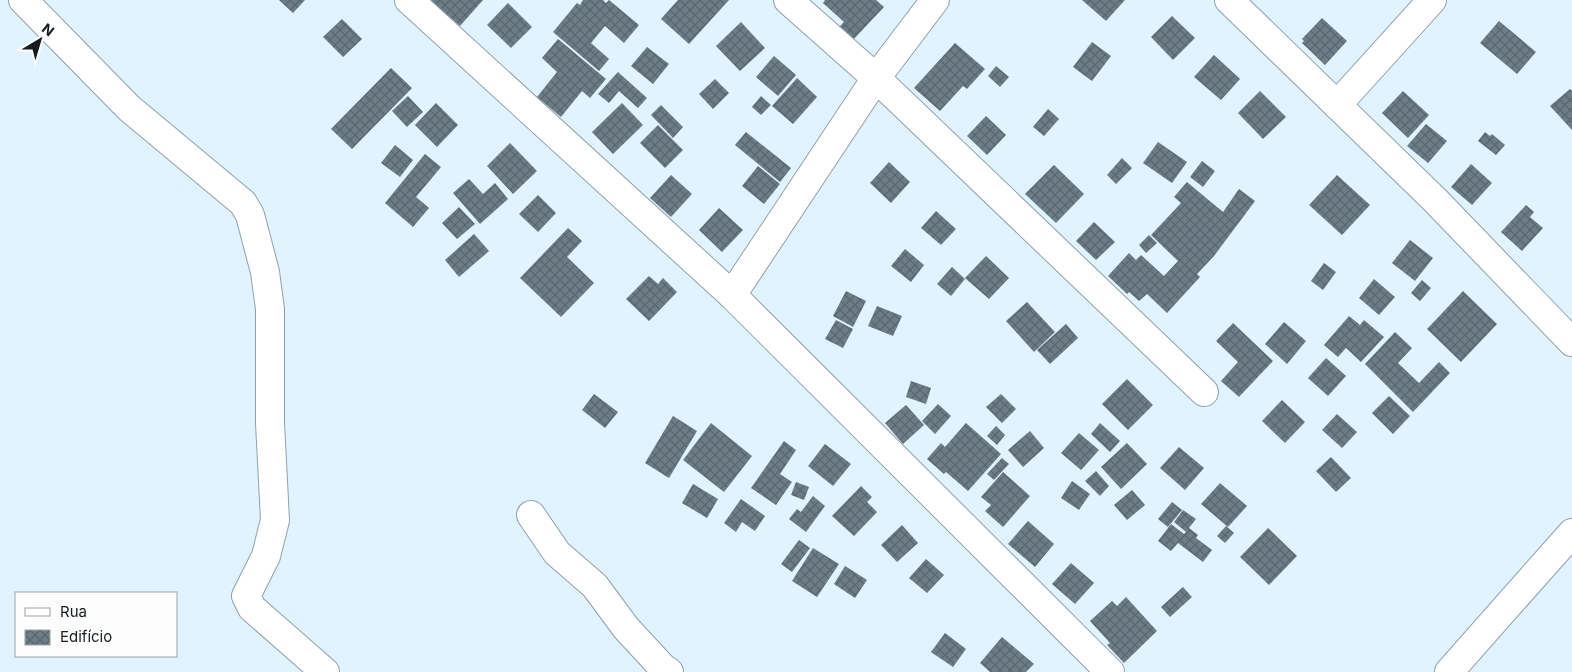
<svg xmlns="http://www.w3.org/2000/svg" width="1572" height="672" font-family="Inter,sans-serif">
  <defs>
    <pattern id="building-cross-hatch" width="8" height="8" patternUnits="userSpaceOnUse" patternTransform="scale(1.25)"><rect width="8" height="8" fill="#6d7d87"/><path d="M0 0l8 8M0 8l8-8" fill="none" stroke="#58666e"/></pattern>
  </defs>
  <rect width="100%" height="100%" fill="#e1f3fe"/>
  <g fill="url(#building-cross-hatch)">
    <path d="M279,0h26l-12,13z"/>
    <path d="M430,0h53l-23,26z"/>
    <path d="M583,0h20l3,3 3,-3 30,25 -15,18 -19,-17 -14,17 18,16 -10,12 -46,-39 24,-29 3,2z"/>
    <path d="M678,0h51l-40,44 -28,-25z"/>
    <path d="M825,0h51l8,7 -31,33 -14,-13 5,-5 -21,-19z"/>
    <path d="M1082,0h43l-19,21z"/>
    <path d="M508,3l24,24 -21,21 -24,-23z"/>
    <path d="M1172,16l23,22 -22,22 -22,-23z"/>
    <path d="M1322,18l25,23 -22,24 -23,-22 2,-2 -2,-2z"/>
    <path d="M342,19l20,20 -19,18 -20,-20z"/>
    <path d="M1499,21l37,31 -19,22 -37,-31z"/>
    <path d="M741,22l24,26 -25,23 -24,-25z"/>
    <path d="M558,39l48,40 -16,19 -8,-7 -21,26 -24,-20 20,-25 -15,-14z"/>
    <path d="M1092,42l19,14 -19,25 -19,-14z"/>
    <path d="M955,43l30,26 -18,20 -4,-3 -23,25 -26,-23z"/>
    <path d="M647,47l22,17 -16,20 -22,-18z"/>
    <path d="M1214,55l26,24 -19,21 -27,-23z"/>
    <path d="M774,56l22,19 -18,21 -22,-19z"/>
    <path d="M996,66l13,11 -9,10 -12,-11z"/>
    <path d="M391,68l21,20 -60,61 -21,-20z"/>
    <path d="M618,72l29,26 -9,10 -19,-17 -10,12 -11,-9z"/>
    <path d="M797,78l20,19 -24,27 -21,-18z"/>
    <path d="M715,79l14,14 -16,16 -14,-15z"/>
    <path d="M1570,89l2,2v39l-22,-24z"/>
    <path d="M1260,91l26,26 -23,22 -25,-26z"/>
    <path d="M1403,91l26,24 -21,23 -26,-25z"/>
    <path d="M408,96l15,16 -16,15 -15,-16z"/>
    <path d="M761,96l10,9 -10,10 -9,-8z"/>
    <path d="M436,103l22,22 -21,22 -22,-22z"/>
    <path d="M622,103l21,22 -30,29 -21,-22z"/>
    <path d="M661,105l22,22 -10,11 -22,-23z"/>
    <path d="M1048,109l11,10 -15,17 -11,-9z"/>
    <path d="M986,116l20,19 -19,20 -20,-19z"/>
    <path d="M1426,124l21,17 -19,22 -21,-17z"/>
    <path d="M658,125l25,25 -18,18 -25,-25z"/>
    <path d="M746,132l45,36 -11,14 -45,-37z"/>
    <path d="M1485,132l5,4 2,-2 13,11 -9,10 -18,-14z"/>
    <path d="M1158,142l29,20 -15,21 -29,-20z"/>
    <path d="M510,143l27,28 -24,23 -26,-28z"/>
    <path d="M395,145l18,15 -13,17 -19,-14z"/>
    <path d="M425,154l16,13 -25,30 13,11 -16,19 -28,-24z"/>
    <path d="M1122,158l10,10 -16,16 -9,-9z"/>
    <path d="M1202,161l13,10 -12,16 -13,-10z"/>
    <path d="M889,162l21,20 -19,21 -21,-20z"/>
    <path d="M1471,164l21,19 -20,22 -21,-18z"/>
    <path d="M1054,165l30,29 -28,29 -31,-29z"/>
    <path d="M758,166l22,18 -16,20 -22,-18z"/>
    <path d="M671,175l21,19 -21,23 -21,-19z"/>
    <path d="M1337,175l33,30 -28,30 -33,-30z"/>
    <path d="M469,179l14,15 12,-11 13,16 -28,25 -27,-31z"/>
    <path d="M1187,182l36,30 16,-23 16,12 -41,55 -17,18 3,3 -33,36 -20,-19 -8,7 -10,-9 -2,2 -19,-18 21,-23 7,7 5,-5 23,21 14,-15 -27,-26 30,-32 -7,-6z"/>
    <path d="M538,195l18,18 -18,19 -19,-18z"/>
    <path d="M1526,205l8,7 -4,5 13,11 -21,23 -21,-19z"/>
    <path d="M459,207l16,17 -18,15 -15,-16z"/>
    <path d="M719,208l24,22 -21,22 -23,-22z"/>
    <path d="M936,211l20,18 -15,16 -20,-17z"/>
    <path d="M1094,222l21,20 -19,18 -20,-19z"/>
    <path d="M568,228l14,13 -15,16 27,26 -33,34 -41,-39z"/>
    <path d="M474,234l15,17 -30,26 -14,-17z"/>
    <path d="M1149,235l8,8 -11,10 -7,-8z"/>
    <path d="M1410,240l23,18 -18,23 -23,-18z"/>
    <path d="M905,249l19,16 -13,17 -20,-16z"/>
    <path d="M986,256l23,22 -20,21 -24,-21z"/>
    <path d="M1324,263l12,9 -13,18 -12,-9z"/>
    <path d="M952,267l13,12 -14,17 -14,-12z"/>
    <path d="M649,276l9,8 5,-6 14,14 -28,29 -23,-22z"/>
    <path d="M1374,279l21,18 -16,18 -20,-17z"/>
    <path d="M1422,280l9,8 -11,13 -9,-8z"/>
    <path d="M846,291l20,10 -13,26 -20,-11z"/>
    <path d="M1463,291l34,33 -36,38 -34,-33z"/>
    <path d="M1027,302l28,30 -21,20 -28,-31z"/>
    <path d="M877,306l25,10 -9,20 -25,-10z"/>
    <path d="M1349,316l11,9 4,-5 20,17 -23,25 -15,-14 -8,9 -14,-12z"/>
    <path d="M836,320l17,9 -10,19 -18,-9z"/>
    <path d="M1284,322l22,19 -19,23 -22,-20z"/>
    <path d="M1233,323l40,38 -34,36 -18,-16 17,-19 -22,-21z"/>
    <path d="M1066,324l12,14 -28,26 -13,-14z"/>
    <path d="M1395,332l17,16 -14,15 21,20 20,-21 11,11 -37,39 -48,-48z"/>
    <path d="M1326,358l20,18 -18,20 -20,-18z"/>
    <path d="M1127,379l26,26 -25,25 -26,-26z"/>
    <path d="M911,381l20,7 -5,16 -20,-7z"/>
    <path d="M594,394l24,18 -13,16 -23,-18z"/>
    <path d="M1001,394l15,15 -14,14 -16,-16z"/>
    <path d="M1389,396l21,20 -17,18 -21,-21z"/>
    <path d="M1282,400l23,22 -20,21 -23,-22z"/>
    <path d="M938,404l13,12 -16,18 -13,-13z"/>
    <path d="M906,405l18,20 -21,19 -18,-21z"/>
    <path d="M1337,414l20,18 -15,16 -20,-18z"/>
    <path d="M673,416l24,15 -28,47 -24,-15z"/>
    <path d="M711,423l41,33 -28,36 -41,-32z"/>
    <path d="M966,423l35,31 -33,37 -22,-19 -2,2 -17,-15 14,-16 4,4z"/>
    <path d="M1100,423l20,18 -10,11 -19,-18z"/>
    <path d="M996,426l9,9 -8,10 -10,-9z"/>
    <path d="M1030,431l14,17 -21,19 -15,-17z"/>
    <path d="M1079,433l20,17 -18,20 -20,-17z"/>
    <path d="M784,441l12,9 -16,24 12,8 -16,23 -25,-17z"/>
    <path d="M1127,443l20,21 -26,25 -20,-22z"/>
    <path d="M825,444l26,20 -18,22 -25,-20z"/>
    <path d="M1179,447l25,21 -19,22 -25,-22z"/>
    <path d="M1331,457l20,21 -15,14 -20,-21z"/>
    <path d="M1002,458l7,6 -15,16 -7,-6z"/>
    <path d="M1096,471l13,15 -9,10 -15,-15z"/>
    <path d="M1003,472l27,24 -27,31 -18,-16 6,-6 -10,-8z"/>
    <path d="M1072,481l18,13 -11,16 -18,-12z"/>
    <path d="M796,482l13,5 -5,13 -13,-5z"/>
    <path d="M1220,483l27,23 -19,21 -27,-23z"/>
    <path d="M693,484l25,15 -11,19 -25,-15z"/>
    <path d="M861,486l11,11 -5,5 10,10 -23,24 -22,-20z"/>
    <path d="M1132,490l13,15 -18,15 -13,-15z"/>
    <path d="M813,496l12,10 -19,26 -17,-13 8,-10 4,3z"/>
    <path d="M741,499l24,17 -10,15 -13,-9 -6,10 -12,-9z"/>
    <path d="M1172,502l10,8 -14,17 -10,-8z"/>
    <path d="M1183,510l13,9 -7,9 9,7 -2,3 16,12 -9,12 -25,-19 -7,8 -13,-10 13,-17 13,10 2,-2 -12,-10z"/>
    <path d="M1028,521l26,23 -19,23 -27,-23z"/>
    <path d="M902,525l16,18 -21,19 -16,-17z"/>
    <path d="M1226,526l8,7 -9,10 -8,-7z"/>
    <path d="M1268,528l29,28 -28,29 -29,-28z"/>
    <path d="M799,540l11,8 -18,24 -11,-8z"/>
    <path d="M813,548l26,16 -22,33 -25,-16z"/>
    <path d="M926,559l18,16 -17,18 -18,-15z"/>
    <path d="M1071,563l23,20 -19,21 -23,-20z"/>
    <path d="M845,566l22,14 -12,18 -21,-14z"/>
    <path d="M1183,587l9,10 -22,20 -9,-10z"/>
    <path d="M1126,597l31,34 -33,32 -17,-18 3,-2 -20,-22 22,-20 5,5z"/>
    <path d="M945,633l21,16 -13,18 -22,-15z"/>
    <path d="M1002,637l32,27 -8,8h-36l-10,-9z"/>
  </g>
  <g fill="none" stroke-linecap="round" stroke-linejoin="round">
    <defs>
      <g id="minor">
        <path d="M23,0l106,108 114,95 7,12 15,57 5,37v114l5,97 -9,36 -20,40 6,12 73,64"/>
        <path d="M409,0l323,295 378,377"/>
        <path d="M788,0l88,78 328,314"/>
        <path d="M1229,0l206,200 137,142"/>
        <path d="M1337,105l95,-105"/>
        <path d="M732,295l144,-217 59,-78"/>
        <path d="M531,515l26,38 38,33 31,42 37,40 6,4"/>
        <path d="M1449,672l123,-139"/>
      </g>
    </defs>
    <use href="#minor" stroke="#90a0ab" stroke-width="30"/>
    <use href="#minor" stroke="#fff" stroke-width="28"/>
  </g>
  <rect x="15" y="592" width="162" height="65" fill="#fdfdfd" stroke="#a0a3a4"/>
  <rect x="25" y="608" width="25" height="8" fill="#ffffff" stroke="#a0a3a4"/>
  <text x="60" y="617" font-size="15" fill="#151b1f">Rua</text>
  <rect x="25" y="630" width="25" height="15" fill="url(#building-cross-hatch)" stroke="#a0a3a4"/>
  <text x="60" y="642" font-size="15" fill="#151b1f">Edifício</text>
  <g transform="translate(40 40) rotate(38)" stroke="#fdfdfd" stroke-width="4" paint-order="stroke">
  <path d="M0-4L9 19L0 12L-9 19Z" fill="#151b1f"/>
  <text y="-8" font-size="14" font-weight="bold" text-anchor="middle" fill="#151b1f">N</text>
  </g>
</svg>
